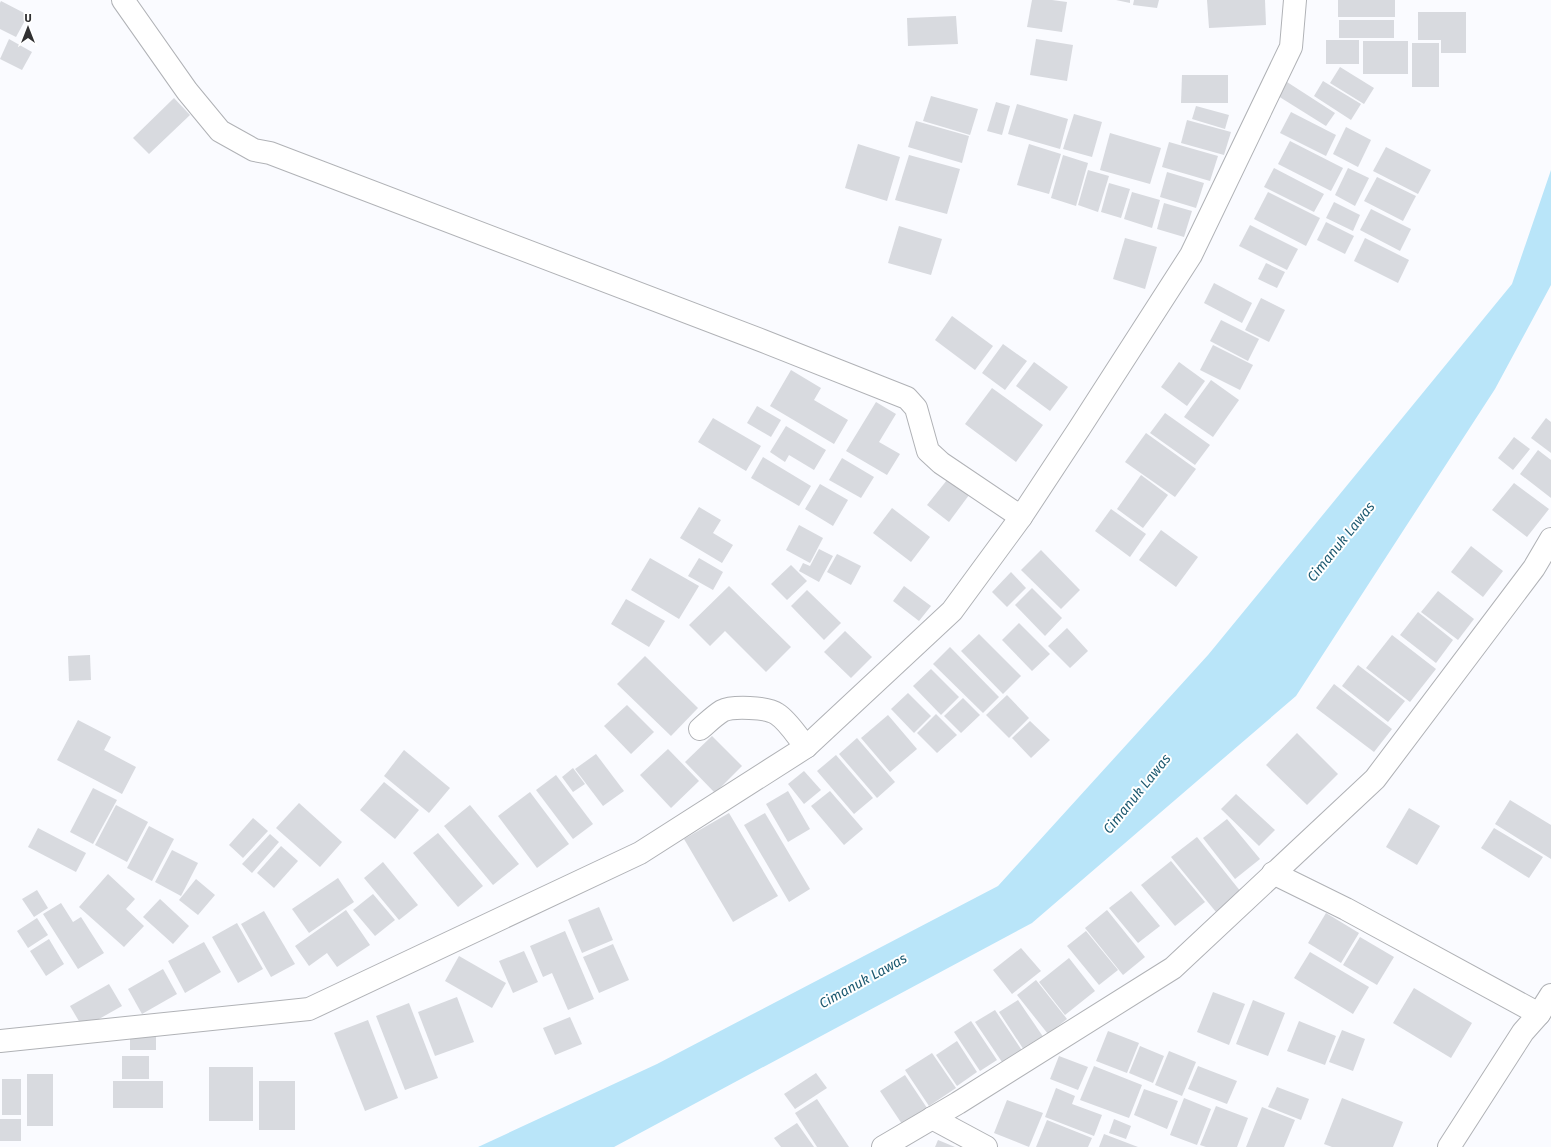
<svg xmlns="http://www.w3.org/2000/svg" width="1551" height="1147" font-family="'Fira Sans',sans-serif">
  <rect width="100%" height="100%" fill="#fafbff"/>
  <path fill="#b9e5f9" d="M1551,170v115l-56,104 -199,307 -264,227 -418,224h-136l179,-83 341,-178 210,-231 304,-371z"/>
  <g fill="#d8dadf">
    <path d="M1032,0h20l15,2 -5,30 -35,-5z"/>
    <path d="M1116,0h14v3z"/>
    <path d="M1134,0h25l-2,8 -24,-3z"/>
    <path d="M1207,0h58l1,25 -57,3z"/>
    <rect x="1338" y="0" width="57" height="17"/>
    <path d="M1,1l27,14 -12,22 -16,-8v-26z"/>
    <path d="M1418,12h48v41h-25v-13h-23z"/>
    <path d="M956,16l2,28 -50,2 -1,-28z"/>
    <rect x="1339" y="20" width="55" height="18"/>
    <path d="M9,39l23,13 -10,18 -22,-11z"/>
    <path d="M1036,39l37,6 -6,36 -37,-6z"/>
    <rect x="1326" y="40" width="33" height="24"/>
    <rect x="1363" y="41" width="45" height="33"/>
    <rect x="1412" y="43" width="27" height="44"/>
    <path d="M1340,67l34,21 -10,16 -34,-21z"/>
    <path d="M1182,75h46v28h-47z"/>
    <path d="M1323,81l38,23 -10,16 -37,-24z"/>
    <path d="M1287,82l48,31 -9,13 -48,-30z"/>
    <path d="M931,96l47,13 -8,26 -47,-14z"/>
    <path d="M174,98l16,17 -41,39 -16,-16z"/>
    <path d="M996,102l14,4 -8,29 -15,-4z"/>
    <path d="M1017,104l51,15 -8,30 -52,-15z"/>
    <path d="M1196,106l33,9 -4,14 -33,-10z"/>
    <path d="M1291,112l45,23 -10,21 -46,-23z"/>
    <path d="M1074,114l28,8 -10,35 -29,-8z"/>
    <path d="M1187,120l44,12 -7,23 -43,-12z"/>
    <path d="M916,121l53,15 -7,27 -54,-16z"/>
    <path d="M1346,127l25,13 -13,27 -25,-13z"/>
    <path d="M1110,133l51,15 -11,36 -50,-14z"/>
    <path d="M1290,141l53,27 -12,23 -53,-27z"/>
    <path d="M1169,142l49,14 -8,25 -48,-14z"/>
    <path d="M858,144l42,13 -13,44 -42,-13z"/>
    <path d="M1029,144l32,10 -12,40 -32,-9z"/>
    <path d="M1386,147l45,23 -13,24 -45,-23z"/>
    <path d="M909,155l51,14 -13,45 -52,-14z"/>
    <path d="M1063,155l25,8 -12,43 -25,-8z"/>
    <path d="M1274,168l50,26 -10,18 -50,-25z"/>
    <path d="M1348,168l21,10 -14,28 -20,-11z"/>
    <path d="M1088,170l21,6 -11,36 -20,-7z"/>
    <path d="M1167,172l37,11 -8,25 -36,-11z"/>
    <path d="M1377,177l39,19 -13,25 -39,-20z"/>
    <path d="M1109,183l21,6 -9,29 -20,-6z"/>
    <path d="M1132,192l28,8 -8,28 -28,-9z"/>
    <path d="M1268,192l52,26 -14,28 -52,-27z"/>
    <path d="M1334,202l26,13 -7,16 -27,-13z"/>
    <path d="M1164,203l28,8 -8,26 -27,-8z"/>
    <path d="M1371,209l40,20 -11,22 -40,-21z"/>
    <path d="M1326,222l28,14 -9,18 -28,-14z"/>
    <path d="M1250,225l48,24 -11,21 -48,-24z"/>
    <path d="M899,226l43,13 -11,36 -43,-12z"/>
    <path d="M1125,238l32,9 -12,42 -32,-10z"/>
    <path d="M1365,238l44,22 -11,23 -44,-22z"/>
    <path d="M1266,263l19,9 -8,16 -19,-9z"/>
    <path d="M1214,283l38,20 -10,20 -38,-20z"/>
    <path d="M1261,298l24,12 -16,32 -24,-12z"/>
    <path d="M952,316l41,30 -18,24 -40,-30z"/>
    <path d="M1221,320l38,19 -11,22 -38,-20z"/>
    <path d="M1003,344l24,17 -22,29 -23,-17z"/>
    <path d="M1213,345l40,20 -13,25 -40,-20z"/>
    <path d="M1034,362l34,25 -18,24 -34,-25z"/>
    <path d="M1179,362l26,19 -18,25 -26,-19z"/>
    <path d="M791,370l30,18 -7,12 34,20 -14,24 -64,-38z"/>
    <path d="M1211,380l28,20 -26,37 -29,-20z"/>
    <path d="M992,388l51,37 -27,37 -51,-38z"/>
    <path d="M876,402l20,12 -17,28 21,12 -13,21 -41,-24z"/>
    <path d="M757,406l24,14 -10,17 -24,-14z"/>
    <path d="M1165,413l45,32 -15,20 -45,-32z"/>
    <path d="M713,418l48,28 -15,25 -48,-29z"/>
    <path d="M1546,418l5,4v31l-20,-15z"/>
    <path d="M786,426l40,24 -12,20 -25,-15 -4,7 -15,-10z"/>
    <path d="M1146,433l50,36 -21,28 -50,-35z"/>
    <path d="M1514,437l16,12 -17,21 -15,-12z"/>
    <path d="M1538,450l13,10v38l-31,-24z"/>
    <path d="M763,457l48,29 -12,20 -48,-28z"/>
    <path d="M842,458l32,19 -13,21 -32,-18z"/>
    <path d="M951,475l21,16 -23,31 -22,-17z"/>
    <path d="M1141,475l27,20 -25,33 -26,-19z"/>
    <path d="M1514,483l35,26 -22,28 -35,-27z"/>
    <path d="M820,484l28,16 -15,26 -28,-17z"/>
    <path d="M699,507l22,13 -8,13 20,12 -11,18 -42,-25z"/>
    <path d="M892,508l38,29 -19,25 -38,-29z"/>
    <path d="M1111,509l35,25 -16,23 -35,-26z"/>
    <path d="M799,525l24,13 -13,25 -24,-13z"/>
    <path d="M1161,530l37,27 -22,30 -37,-27z"/>
    <path d="M1471,546l32,25 -20,26 -32,-25z"/>
    <path d="M819,549l14,7 -14,26 -20,-11 4,-8 7,3z"/>
    <path d="M1041,550l39,40 -19,19 -40,-39z"/>
    <path d="M837,554l24,12 -10,19 -24,-13z"/>
    <path d="M650,558l49,28 -20,33 -48,-29z"/>
    <path d="M699,558l24,14 -10,18 -25,-14z"/>
    <path d="M791,565l16,16 -20,19 -16,-16z"/>
    <path d="M1011,572l15,16 -19,19 -15,-15z"/>
    <path d="M729,586l62,61 -25,25 -41,-41 -15,15 -21,-21z"/>
    <path d="M904,586l27,20 -12,15 -26,-20z"/>
    <path d="M1032,588l30,30 -17,18 -30,-31z"/>
    <path d="M807,590l34,33 -17,17 -33,-34z"/>
    <path d="M1438,591l36,28 -16,21 -37,-28z"/>
    <path d="M626,599l39,22 -16,26 -38,-23z"/>
    <path d="M1418,612l35,28 -17,23 -36,-28z"/>
    <path d="M1019,623l31,31 -18,17 -30,-31z"/>
    <path d="M1067,628l21,23 -18,17 -22,-22z"/>
    <path d="M845,631l27,26 -21,21 -27,-26z"/>
    <path d="M979,634l42,42 -18,18 -42,-43z"/>
    <path d="M1392,635l44,34 -26,33 -44,-34z"/>
    <path d="M950,647l49,50 -16,16 -50,-49z"/>
    <path d="M90,655l1,25 -22,1 -1,-25z"/>
    <path d="M645,656l53,52 -27,28 -54,-52z"/>
    <path d="M1358,665l47,36 -17,21 -46,-36z"/>
    <path d="M931,669l28,28 -18,18 -28,-29z"/>
    <path d="M1334,684l58,45 -18,23 -58,-44z"/>
    <path d="M908,693l23,23 -17,17 -23,-24z"/>
    <path d="M1007,695l22,23 -20,20 -23,-23z"/>
    <path d="M963,698l17,17 -19,18 -17,-17z"/>
    <path d="M627,705l27,27 -23,22 -27,-28z"/>
    <path d="M936,714l21,21 -20,18 -20,-20z"/>
    <path d="M888,715l29,34 -27,23 -29,-34z"/>
    <path d="M78,720l33,17 -7,13 32,17 -14,27 -65,-34z"/>
    <path d="M1030,721l20,19 -19,18 -19,-20z"/>
    <path d="M1297,733l41,41 -31,31 -41,-40z"/>
    <path d="M712,736l30,30 -27,27 -30,-31z"/>
    <path d="M857,738l38,44 -18,16 -38,-44z"/>
    <path d="M668,749l31,32 -28,27 -31,-33z"/>
    <path d="M404,750l46,38 -21,25 -45,-37z"/>
    <path d="M596,754l28,37 -21,15 -28,-37z"/>
    <path d="M836,755l37,43 -19,16 -37,-43z"/>
    <path d="M573,768l12,16 -12,8 -11,-15z"/>
    <path d="M804,771l17,19 -17,14 -16,-20z"/>
    <path d="M556,775l37,49 -20,15 -37,-49z"/>
    <path d="M384,782l35,28 -24,29 -35,-29z"/>
    <path d="M93,788l24,12 -24,44 -23,-12z"/>
    <path d="M788,791l22,38 -22,13 -22,-38z"/>
    <path d="M830,791l33,38 -19,16 -33,-39z"/>
    <path d="M530,792l39,52 -32,24 -39,-52z"/>
    <path d="M1236,794l39,36 -16,16 -38,-37z"/>
    <path d="M1510,800l41,25v34l-56,-35z"/>
    <path d="M299,803l43,39 -22,25 -44,-39z"/>
    <path d="M116,805l32,17 -21,40 -32,-17z"/>
    <path d="M470,805l49,59 -26,21 -49,-59z"/>
    <path d="M1409,808l31,18 -23,39 -31,-18z"/>
    <path d="M729,813l49,83 -45,26 -49,-83z"/>
    <path d="M765,813l45,76 -21,13 -45,-77z"/>
    <path d="M253,818l15,13 -25,27 -14,-13z"/>
    <path d="M1227,819l33,40 -25,20 -32,-41z"/>
    <path d="M149,826l25,13 -22,42 -25,-13z"/>
    <path d="M38,828l48,25 -10,19 -48,-25z"/>
    <path d="M1494,828l49,29 -14,21 -48,-30z"/>
    <path d="M438,833l45,53 -25,21 -45,-54z"/>
    <path d="M270,834l9,8 -27,31 -10,-9z"/>
    <path d="M1197,837l44,55 -25,20 -45,-55z"/>
    <path d="M281,846l17,15 -24,27 -17,-15z"/>
    <path d="M172,850l26,13 -17,33 -26,-14z"/>
    <path d="M1171,861l34,41 -30,24 -34,-41z"/>
    <path d="M383,862l35,43 -19,15 -35,-42z"/>
    <path d="M108,874l27,25 -9,10 18,17 -20,21 -45,-40z"/>
    <path d="M338,878l16,24 -45,31 -17,-24z"/>
    <path d="M196,879l19,16 -17,20 -19,-15z"/>
    <path d="M37,890l11,18 -14,9 -12,-18z"/>
    <path d="M1131,891l29,35 -22,17 -29,-35z"/>
    <path d="M373,894l22,26 -20,16 -22,-26z"/>
    <path d="M160,899l29,27 -16,18 -30,-27z"/>
    <path d="M61,903l12,19 8,-5 23,36 -26,16 -35,-55z"/>
    <path d="M599,907l14,33 -31,13 -14,-33z"/>
    <path d="M346,910l24,35 -33,22 -10,-14 -18,13 -14,-20z"/>
    <path d="M1107,910l38,47 -22,18 -38,-47z"/>
    <path d="M264,911l31,53 -24,13 -30,-53z"/>
    <path d="M1326,913l33,20 -18,30 -33,-20z"/>
    <path d="M37,918l11,17 -20,13 -11,-17z"/>
    <path d="M237,923l26,46 -25,14 -26,-46z"/>
    <path d="M565,931l29,68 -26,11 -16,-37 -9,4 -13,-31z"/>
    <path d="M1086,931l32,39 -19,15 -32,-39z"/>
    <path d="M1360,937l34,20 -17,28 -34,-20z"/>
    <path d="M49,939l15,25 -18,12 -16,-25z"/>
    <path d="M204,942l17,30 -36,21 -17,-32z"/>
    <path d="M613,944l16,36 -30,13 -16,-36z"/>
    <path d="M1021,948l20,23 -29,23 -19,-24z"/>
    <path d="M524,951l14,31 -25,11 -14,-32z"/>
    <path d="M1310,952l59,35 -16,27 -59,-36z"/>
    <path d="M459,956l47,27 -14,25 -47,-27z"/>
    <path d="M1069,958l26,33 -30,24 -26,-33z"/>
    <path d="M163,969l14,25 -35,20 -14,-25z"/>
    <path d="M1036,980l31,39 -19,15 -31,-39z"/>
    <path d="M109,984l13,22 -39,22 -13,-22z"/>
    <path d="M1414,988l58,35 -21,35 -58,-35z"/>
    <path d="M1213,992l32,12 -16,41 -32,-13z"/>
    <path d="M457,997l17,45 -39,14 -17,-44z"/>
    <path d="M1018,1000l26,38 -20,12 -25,-38z"/>
    <path d="M1253,1000l32,13 -17,43 -32,-12z"/>
    <path d="M409,1003l29,75 -33,12 -29,-74z"/>
    <path d="M995,1010l28,42 -19,13 -29,-43z"/>
    <path d="M570,1017l12,27 -27,11 -12,-27z"/>
    <path d="M368,1020l30,78 -33,13 -31,-78z"/>
    <path d="M971,1021l26,39 -17,11 -26,-39z"/>
    <path d="M1299,1021l37,15 -11,29 -38,-14z"/>
    <path d="M1342,1030l23,9 -12,32 -24,-9z"/>
    <path d="M1108,1031l31,12 -12,30 -31,-12z"/>
    <rect x="130" y="1036" width="26" height="14"/>
    <path d="M957,1041l20,31 -20,14 -21,-31z"/>
    <path d="M1140,1046l24,10 -11,27 -24,-10z"/>
    <path d="M1169,1051l27,11 -14,34 -27,-11z"/>
    <path d="M932,1053l24,35 -27,18 -24,-36z"/>
    <rect x="122" y="1056" width="27" height="23"/>
    <path d="M1059,1056l29,11 -10,23 -28,-11z"/>
    <path d="M1094,1066l48,19 -13,33 -49,-18z"/>
    <path d="M1198,1066l39,15 -10,23 -39,-15z"/>
    <rect x="209" y="1067" width="44" height="54"/>
    <path d="M816,1073l11,15 -32,21 -11,-15z"/>
    <rect x="27" y="1074" width="26" height="52"/>
    <path d="M905,1075l22,33 -25,16 -22,-33z"/>
    <rect x="2" y="1079" width="19" height="36"/>
    <rect x="113" y="1081" width="50" height="27"/>
    <rect x="259" y="1081" width="36" height="49"/>
    <path d="M1277,1087l32,12 -8,21 -33,-13z"/>
    <path d="M1056,1088l19,8 -3,8 30,11 -8,21 -49,-19z"/>
    <path d="M1144,1089l34,12 -11,28 -33,-14z"/>
    <path d="M1184,1098l27,11 -14,36 -27,-10z"/>
    <path d="M1342,1098l61,24 -10,25h-61l-8,-3z"/>
    <path d="M817,1099l32,48h-32l-22,-34z"/>
    <path d="M1007,1100l36,13 -14,34 -35,-14z"/>
    <path d="M1216,1106l32,12 -11,29h-31l-6,-2z"/>
    <path d="M1262,1107l33,13 -11,27h-38z"/>
    <rect x="0" y="1119" width="21" height="22"/>
    <path d="M1114,1119l17,7 -5,13 -17,-6z"/>
    <path d="M1047,1120l45,18 -4,9h-52z"/>
    <path d="M797,1123l17,24h-33l-7,-9z"/>
    <path d="M1104,1134l34,13h-39z"/>
    <path d="M938,1140l17,7h-20z"/>
  </g>
  <g fill="none" stroke-linecap="round" stroke-linejoin="round">
    <defs>
      <g id="minor">
        <path d="M123,0l64,91 33,40 34,19 16,3 493,188 144,57 9,10 12,43 13,12 80,54"/>
        <path d="M700,729c7,-6 14,-13 22,-18 10,-5 45,-4 55,3 11,7 20,22 29,33"/>
        <path d="M1273,873l73,36 193,105"/>
        <path d="M0,1041l309,-32 331,-156 166,-106 146,-136 69,-94 58,-88 112,-174 100,-208 4,-47"/>
        <path d="M932,1118l54,29"/>
        <path d="M883,1147l75,-44 215,-135 202,-189 159,-211 17,-29"/>
        <path d="M1449,1147l74,-115 16,-18 12,-19"/>
      </g>
    </defs>
    <use href="#minor" stroke="#b0b2b6" stroke-width="24"/>
    <use href="#minor" stroke="#fff" stroke-width="22"/>
  </g>
  <g text-anchor="middle" dominant-baseline="central" stroke-width="4" stroke-linejoin="round" paint-order="stroke">
    <g font-size="14" font-style="italic" fill="#1c5970" stroke="#fff">
      <text transform="translate(1341 542) rotate(-51)">Cimanuk Lawas</text>
      <text transform="translate(1137 794) rotate(-51)">Cimanuk Lawas</text>
      <text transform="translate(863 981) rotate(-29)">Cimanuk Lawas</text>
    </g>
  </g>
  <g transform="translate(28 28)" stroke="#ffffff" stroke-width="3" paint-order="stroke">
  <path d="M0-3L7 15L0 10L-7 15Z" fill="#303032"/>
  <text y="-6" font-size="11" font-weight="bold" text-anchor="middle" fill="#303032">U</text>
  </g>
</svg>
